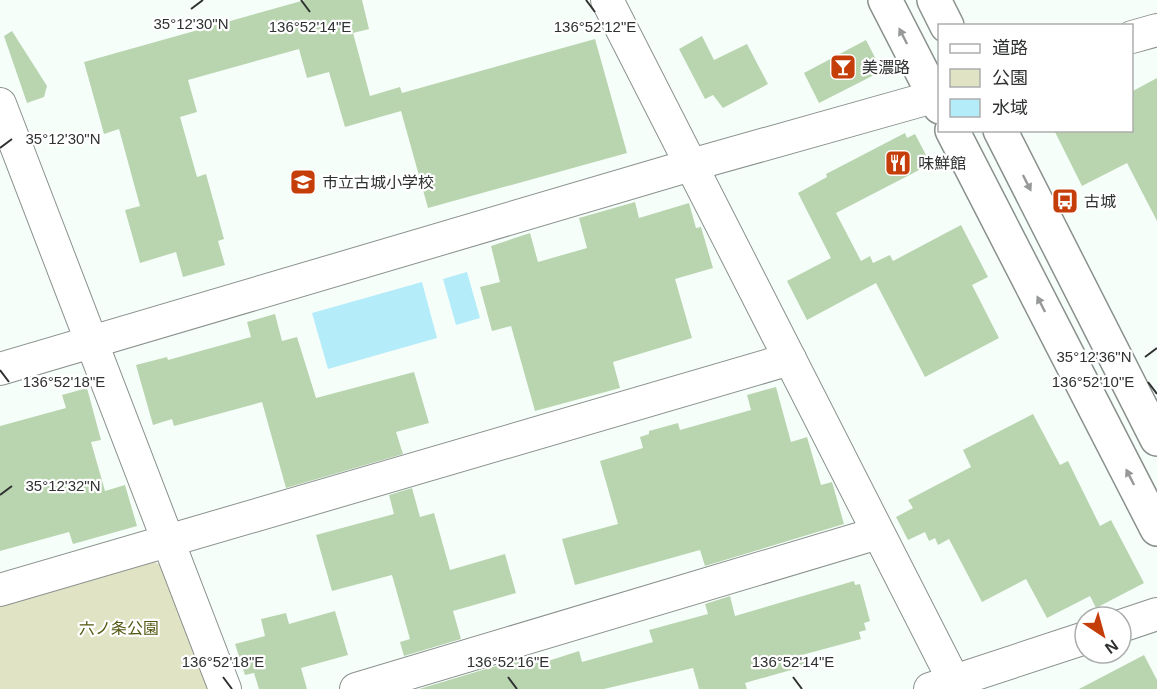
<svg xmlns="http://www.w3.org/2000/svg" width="1157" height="689" font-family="Helvetica,'Noto Sans JP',sans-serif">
  <rect width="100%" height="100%" fill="#f6fefa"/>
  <path fill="#e0e4c4" d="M146,557l14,8 48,124h-208v-88z"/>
  <g fill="#b4ecf9">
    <path d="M467,272l13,46 -24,7 -13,-46z"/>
    <path d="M422,282l15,56 -109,31 -16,-56z"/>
  </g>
  <g fill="#b9d5af">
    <path d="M305,0h57l7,29 -16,4 17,63 30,-9 2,6 193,-54 32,114 -199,55 -27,-97 -56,16 -16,-55 -22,6 -8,-29 -111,31 9,32 -17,5 17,60 9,-3 18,65 -6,2 7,24 -42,12 -7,-25 -36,11 -15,-53 15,-4 -21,-77 -15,5 -20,-72z"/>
    <path d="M12,31l35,55 -3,11 -17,6 -23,-67z"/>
    <path d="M702,36l12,24 33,-16 21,40 -45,24 -10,-13 -8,4 -26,-50z"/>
    <path d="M866,40l16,31 -63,32 -15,-30z"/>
    <path d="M1157,78v143l-30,-58 -45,23 -28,-56h77v-38z"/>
    <path d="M905,133l2,5 8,-4 12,23 -8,4 4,7 -87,45 25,48 9,-5 3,7 17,-8 3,6 68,-36 27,52 -16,8 27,53 -74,39 -49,-94 -69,37 -20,-39 44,-23 -33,-65 29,-16 -1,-3z"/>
    <path d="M635,202l4,16 50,-15 7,25 5,-1 12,41 -38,11 17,59 -79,24 7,26 -85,23 -24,-85 -19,5 -12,-44 20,-5 -9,-36 39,-13 8,29 49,-14 -8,-30z"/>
    <path d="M275,314l7,27 15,-4 19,61 98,-26 15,51 -33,9 7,22 -117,34 -24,-86 -88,24 -2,-7 -19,6 -17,-60 31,-8 1,3 83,-23 -4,-15z"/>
    <path d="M776,387l15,55 16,-5 14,48 11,-3 12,42 -139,42 -5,-16 -125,35 -13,-46 56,-15 -18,-63 43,-13 -3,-11 9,-3v-3l29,-8 2,7 71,-20 -4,-15z"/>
    <path d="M87,388l14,52 -10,2 14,49 20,-6 12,41 -64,18 -4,-12 -69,19v-125l66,-18 -4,-13z"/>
    <path d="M1033,414l27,51 8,-4 32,65 11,-6 33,63 -48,25 -6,-12 -43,22 -21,-39 -44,23 -33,-63 -11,6 -3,-7 -6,3 -4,-9 -17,8 -12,-23 17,-9 -5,-8 63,-33 -8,-17z"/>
    <path d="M412,488l8,29 14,-4 16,57 55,-16 11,39 -63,18 8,28 -57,17 -4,-14 10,-3 -18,-64 -60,16 -16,-56 78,-21 -5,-19z"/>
    <path d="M854,581l1,4 5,-1 10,37 -6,2 2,7 -7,2 2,7 -59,16 3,11 -60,17 2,6h-48l-6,-21 -89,21h-185l114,-34 2,7h10l34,-11 3,11 71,-20 -4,-12 59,-16 -3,-10 25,-8 5,20z"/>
    <path d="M335,611l13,44 -47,13 6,21h-48l-5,-16 -9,2 -10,-31 30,-8 -4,-17 25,-6 3,11z"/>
    <path d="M1144,655l13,25v9h-78z"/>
  </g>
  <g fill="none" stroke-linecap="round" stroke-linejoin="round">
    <defs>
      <g id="minor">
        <path d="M607,0l351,689"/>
        <path d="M1132,37l25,-7"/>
        <path d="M0,104l225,585"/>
        <path d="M0,369l691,-204 249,-70"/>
        <path d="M0,590l790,-231"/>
        <path d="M1121,626l36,-12"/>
        <path d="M356,689l522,-156"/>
        <path d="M930,689l155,-51"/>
      </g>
      <g id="tertiary">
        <path d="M885,0l55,107"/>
        <path d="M934,0l13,26"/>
        <path d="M952,130l205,399"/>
        <path d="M1000,130l157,309"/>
      </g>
    </defs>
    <use href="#minor" stroke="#8a918d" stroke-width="34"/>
    <use href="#tertiary" stroke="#8a918d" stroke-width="36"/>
    <use href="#minor" stroke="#fff" stroke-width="32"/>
    <use href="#tertiary" stroke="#fff" stroke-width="33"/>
  </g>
  <defs><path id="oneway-solid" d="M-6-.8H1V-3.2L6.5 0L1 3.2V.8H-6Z" transform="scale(1.5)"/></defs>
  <g fill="#979898">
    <use href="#oneway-solid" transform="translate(903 36) rotate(-117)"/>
    <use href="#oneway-solid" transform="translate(1027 183) rotate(63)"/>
    <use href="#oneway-solid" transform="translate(1041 304) rotate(-117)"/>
    <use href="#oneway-solid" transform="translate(1130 477) rotate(-117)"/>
  </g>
  <path fill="none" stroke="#2f3231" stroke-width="2" d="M301,0l9,12M586,0l9,12M191,9l12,-9M0,148l12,-9M1145,357l12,-9M0,370l9,12M1148,382l9,12M0,495l12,-9M223,677l9,12M508,677l9,12M793,677l9,12"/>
  <defs>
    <symbol id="bar-square" viewBox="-11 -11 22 22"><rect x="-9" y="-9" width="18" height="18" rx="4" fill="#c53e09" stroke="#fff"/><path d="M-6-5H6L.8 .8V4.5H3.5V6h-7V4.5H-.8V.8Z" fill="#fff"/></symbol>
    <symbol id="restaurant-square" viewBox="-11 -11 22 22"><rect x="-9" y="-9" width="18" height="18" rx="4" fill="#c53e09" stroke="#fff"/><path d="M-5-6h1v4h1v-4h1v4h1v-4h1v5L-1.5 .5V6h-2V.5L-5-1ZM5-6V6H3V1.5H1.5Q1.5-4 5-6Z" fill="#fff"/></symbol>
    <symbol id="school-square" viewBox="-11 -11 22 22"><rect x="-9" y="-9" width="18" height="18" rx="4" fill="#c53e09" stroke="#fff"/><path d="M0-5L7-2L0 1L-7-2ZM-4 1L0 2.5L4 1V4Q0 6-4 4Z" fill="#fff"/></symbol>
    <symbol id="bus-square" viewBox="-11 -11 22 22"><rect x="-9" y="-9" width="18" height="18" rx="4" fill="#c53e09" stroke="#fff"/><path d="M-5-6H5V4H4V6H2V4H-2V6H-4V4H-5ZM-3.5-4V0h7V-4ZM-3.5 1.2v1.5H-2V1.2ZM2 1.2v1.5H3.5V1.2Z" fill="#fff"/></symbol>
  </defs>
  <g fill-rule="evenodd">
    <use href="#bar-square" x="828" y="52" width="30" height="30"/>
    <use href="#restaurant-square" x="883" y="148" width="30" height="30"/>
    <use href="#school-square" x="288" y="167" width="30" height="30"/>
    <use href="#bus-square" x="1050" y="186" width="30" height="30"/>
  </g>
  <g text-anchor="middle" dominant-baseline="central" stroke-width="4.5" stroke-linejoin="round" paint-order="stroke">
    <g font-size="16" fill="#2f3231" stroke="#fff" text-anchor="start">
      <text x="862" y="67">美濃路</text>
      <text x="918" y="163">味鮮館</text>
      <text x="322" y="182">市立古城小学校</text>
      <text x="1084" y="201">古城</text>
    </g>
    <g font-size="16" fill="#555912" stroke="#fff">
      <text x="119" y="628">六ノ条公園</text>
    </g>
  </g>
  <g font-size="15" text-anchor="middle" fill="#2f3231" stroke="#fff" stroke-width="4.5" stroke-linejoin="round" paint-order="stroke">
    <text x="191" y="29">35°12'30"N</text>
    <text x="310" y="32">136°52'14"E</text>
    <text x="595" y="32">136°52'12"E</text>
    <text x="63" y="144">35°12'30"N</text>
    <text x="1094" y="362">35°12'36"N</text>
    <text x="64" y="387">136°52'18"E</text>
    <text x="1093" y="387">136°52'10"E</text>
    <text x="63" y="491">35°12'32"N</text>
    <text x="223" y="667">136°52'18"E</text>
    <text x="508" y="667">136°52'16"E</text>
    <text x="793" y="667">136°52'14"E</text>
  </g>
  <rect x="938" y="24" width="195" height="108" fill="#ffffff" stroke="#acadad" stroke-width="1.5"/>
  <rect x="950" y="44" width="30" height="9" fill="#ffffff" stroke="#acadad" stroke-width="1.5"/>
  <text x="992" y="54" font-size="18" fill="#2f3231">道路</text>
  <rect x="950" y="69" width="30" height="18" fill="#e0e4c4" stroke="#acadad" stroke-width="1.5"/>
  <text x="992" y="84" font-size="18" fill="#2f3231">公園</text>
  <rect x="950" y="99" width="30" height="18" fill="#b4ecf9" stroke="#acadad" stroke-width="1.5"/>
  <text x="992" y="114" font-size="18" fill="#2f3231">水域</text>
  <g transform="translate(1103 635) rotate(144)"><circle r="28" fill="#ffffff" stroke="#acadad" stroke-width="1.5"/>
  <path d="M0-4.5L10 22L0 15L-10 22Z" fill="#c53e09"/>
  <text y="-9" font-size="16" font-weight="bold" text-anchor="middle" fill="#2f3231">N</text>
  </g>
</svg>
